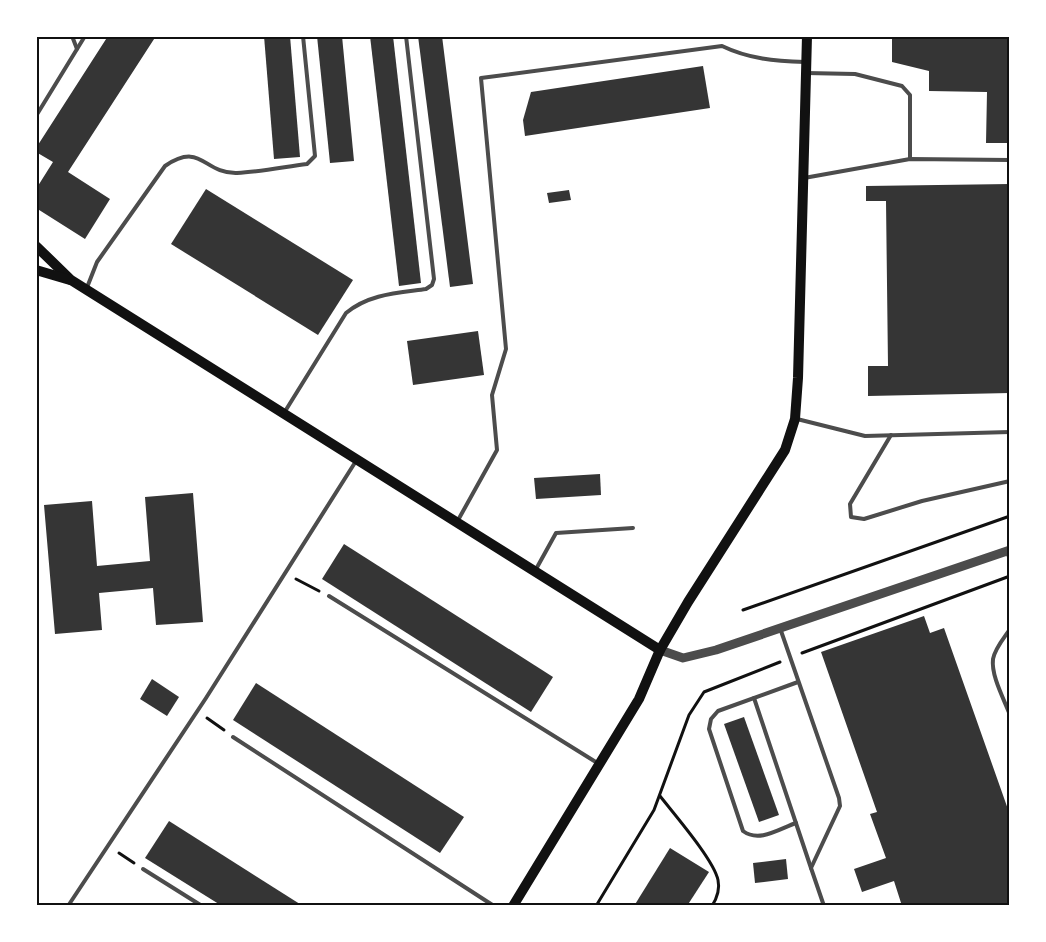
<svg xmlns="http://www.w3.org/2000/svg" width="1046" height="942" font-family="'Nunito Sans',sans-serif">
  <rect width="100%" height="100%" fill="#fff"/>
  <g fill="#353535">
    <path d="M108,36h48l-88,136 42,27 -25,40 -49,-31v-19l17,-27 -17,-10v-4z"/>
    <path d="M264,36h26l10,121 -26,2z"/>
    <path d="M317,36h25l12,125 -24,2z"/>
    <path d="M370,36h23l28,247 -22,3z"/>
    <path d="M418,36h24l31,248 -23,3z"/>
    <path d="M892,36l118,1v106h-24l1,-51 -58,-1v-20l-37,-9z"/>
    <path d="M703,66l7,42 -185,28 -2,-16 8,-28z"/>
    <path d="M1010,184v209l-142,3v-30h20l-2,-165h-20v-15z"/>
    <path d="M206,189l147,91 -35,55 -147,-91z"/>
    <path d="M569,190l2,10 -22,3 -2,-10z"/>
    <path d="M478,331l6,44 -71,10 -6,-44z"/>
    <path d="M600,474l1,21 -65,4 -2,-21z"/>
    <path d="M193,493l10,129 -47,3 -3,-37 -54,5 3,37 -47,4 -11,-129 48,-4 5,65 53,-5 -5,-64z"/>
    <path d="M344,544l209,133 -22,35 -209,-133z"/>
    <path d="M924,616l6,17 14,-5 66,187v91h-108l-8,-25 -32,11 -8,-23 32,-11 -16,-44 7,-2 -56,-160z"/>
    <path d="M152,679l27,18 -12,19 -27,-17z"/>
    <path d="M256,683l208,134 -24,36 -207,-133z"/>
    <path d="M744,717l35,98 -20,7 -35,-98z"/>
    <path d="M169,821l134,85h-81l-77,-48z"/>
    <path d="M670,848l39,24 -22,34h-53z"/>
    <path d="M786,859l2,20 -33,4 -2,-20z"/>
  </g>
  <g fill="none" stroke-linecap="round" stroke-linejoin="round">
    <g stroke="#111" stroke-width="3">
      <path d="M296,579l23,12"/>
      <path d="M743,610l267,-94"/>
      <path d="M802,653l208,-77"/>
      <path d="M207,718l17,12"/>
      <path d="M660,796c14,18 54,64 58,84 2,9 -1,18 -6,26"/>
      <path d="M119,853l15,10"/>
      <path d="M596,906l58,-96 35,-95 15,-23 76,-30"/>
    </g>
    <g stroke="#4c4c4c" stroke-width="4">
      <path d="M72,36l5,13"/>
      <path d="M806,73l49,1 47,12 8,9v64"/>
      <path d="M36,116l49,-80"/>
      <path d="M804,178l106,-19 100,1"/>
      <path d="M86,290l11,-28 68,-96c37,-25 38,8 72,7 23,-1 47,-6 70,-9l8,-8 -12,-120"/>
      <path d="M284,413l62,-100c23,-19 51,-20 80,-24l6,-4 2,-6 -28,-243"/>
      <path d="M797,419l68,17 145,-4"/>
      <path d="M891,435l-41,69 1,13 13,2 58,-18 88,-20"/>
      <path d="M457,522l40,-72 -5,-55 14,-46 -25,-271 241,-32c27,13 53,15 83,16"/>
      <path d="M1007,551l3,9"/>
      <path d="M535,571l21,-38 77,-5"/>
      <path d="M329,596l270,168"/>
      <path d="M780,628l59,170 1,8 -29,62 13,38"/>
      <path d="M1010,629c-6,9 -15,19 -17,30 -2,17 11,40 17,56"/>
      <path d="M754,698l57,170"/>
      <path d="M233,737l261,169"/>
      <path d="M796,823c-17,6 -37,20 -53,8l-34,-102 2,-10 7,-8 80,-29"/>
      <path d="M143,869l59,37"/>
      <path d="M68,906l138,-208 150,-237"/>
    </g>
    <path stroke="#4c4c4c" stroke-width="9" d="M660,650l23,8 33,-8 294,-100"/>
    <g stroke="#111" stroke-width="10">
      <path d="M36,246l35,34 589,370"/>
      <path d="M36,270l34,10"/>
      <path d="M513,906l126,-207 21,-49 28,-48 97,-152 10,-31 3,-41 9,-342"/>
    </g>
  </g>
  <rect width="1046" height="942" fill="none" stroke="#ffffff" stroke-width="75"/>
  <rect x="38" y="38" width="970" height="866" fill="none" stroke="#111" stroke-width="2"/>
</svg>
